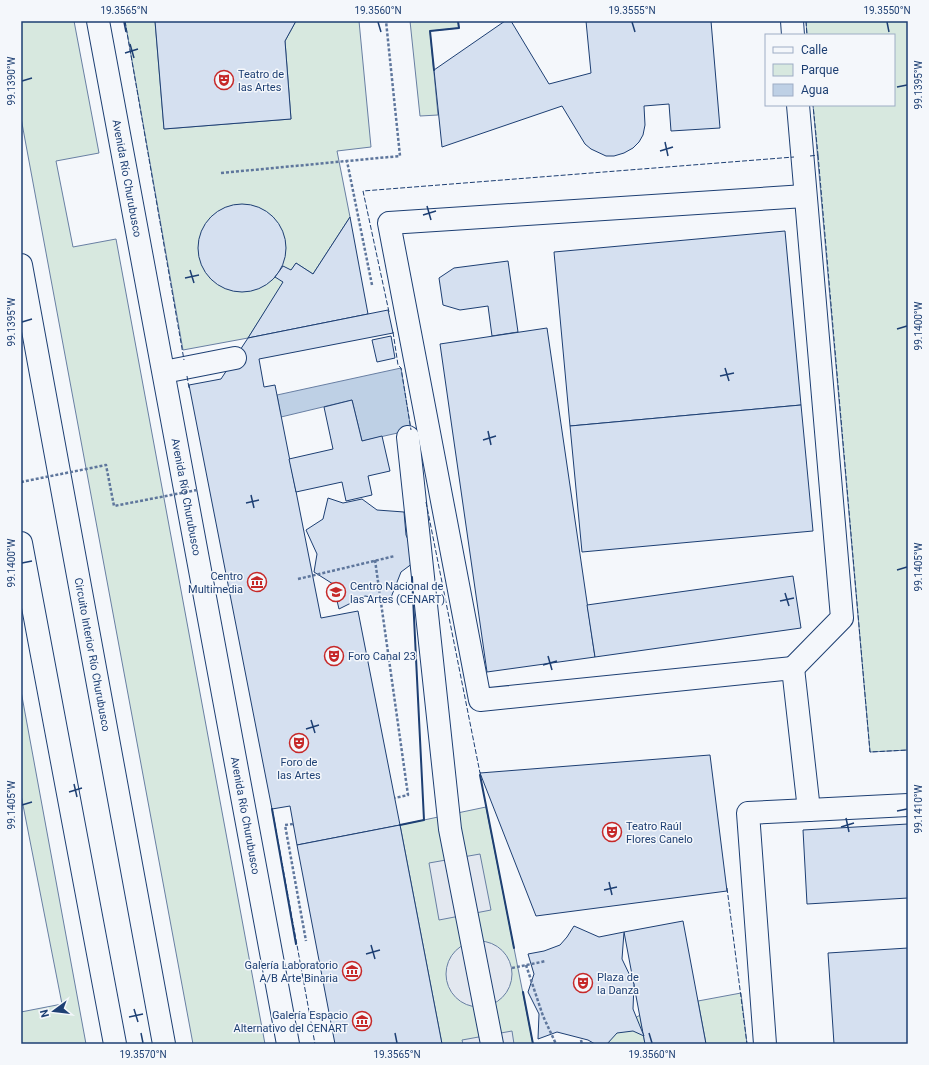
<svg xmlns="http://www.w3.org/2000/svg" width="929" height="1065" font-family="Roboto,sans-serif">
  <rect width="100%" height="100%" fill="#f4f7fb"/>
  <g fill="#d7e8df" stroke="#687fa3">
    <path d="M21,21h53l25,132 -43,8 17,86 43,-8 149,805h-72l-172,-926z"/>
    <path d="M125,21h30l9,108 127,-10 -6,-78 11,-20h63l12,126 -34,4 13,66 -37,57 -17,-11 -48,75 -65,12z"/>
    <path d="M410,21h48l1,7 -29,3 8,84 -18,1z"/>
    <path d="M806,21h102v729l-38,2 -57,-647h81v-70h-87z"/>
    <path d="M21,691l65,353h-64l-1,-2v-30l41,-8 -41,-209z"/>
    <path d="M486,807l47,237h-91l-42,-219z"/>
    <path d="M741,993l6,51h-41l-8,-43z"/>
    <path d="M640,1015l5,29h-51z"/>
  </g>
  <g fill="#e3e8f0" stroke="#687fa3">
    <path d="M480,854l11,56 -52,10 -10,-57z"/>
    <circle cx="479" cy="974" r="33"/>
    <path d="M512,1031l2,13h-51l-1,-4z"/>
  </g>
  <path fill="#bed0e5" stroke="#687fa3" d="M401,368l10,62 -49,11 -10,-41 -71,17 -4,-22z"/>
  <g fill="#d5e0f0" stroke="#1d3f73">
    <path d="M155,21h141l-11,20 6,78 -127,10z"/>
    <path d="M505,21h6l38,63 42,-11 -5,-52h125l9,107 -49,3 -2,-27 -25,2 1,19 -2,10 -4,7 -6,6 -9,5 -10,3h-8l-15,-7 -6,-5 -23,-38 -120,41 -8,-77z"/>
    <circle cx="242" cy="248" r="44"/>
    <path d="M350,217l18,97 -120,24 35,-56 -8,-5 8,-11 8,4 5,-7 17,11z"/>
    <path d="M785,231l16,174 -231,21 -16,-174z"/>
    <path d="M508,261l10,71 -26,4 -4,-30 -28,4 -17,-5 -4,-27 15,-10z"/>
    <path d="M388,310l5,23 -134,26 5,28 11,-2 46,233 37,-7 42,214 -103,20 -7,-39 -18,3 -83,-424 32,-6 27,-41z"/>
    <path d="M547,328l48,329 -108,15 -47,-328z"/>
    <path d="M391,336l4,22 -18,4 -5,-22z"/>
    <path d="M352,400l10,41 20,-5 8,35 -22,5 4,19 -26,6 -4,-19 -46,10 -7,-33 44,-10 -9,-42z"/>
    <path d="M801,405l12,126 -231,21 -12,-126z"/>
    <path d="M328,498l15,5 19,-4 15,11 27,2 2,23 11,25 -16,12 -11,28 -25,-4 -26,13 -6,-25 -19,-12 3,-18 -11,-24 17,-11z"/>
    <path d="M793,576l8,52 -206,29 -8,-52z"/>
    <path d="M710,755l17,136 -191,25 -56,-143z"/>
    <path d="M908,824v74l-101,6 -4,-74z"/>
    <path d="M400,825l42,219h-107l-38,-199z"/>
    <path d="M683,921l23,123h-61l-21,-112z"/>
    <path d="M574,926l25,11 25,-5 -2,27 12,25 -1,25 11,27 -11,-5 -16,2 -10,11h-12l-7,-4 -31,-8 -19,7 1,-25 -11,-22 6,-18 -6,-20 16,-3 16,-6 7,-8z"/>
    <path d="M908,948v96h-74l-6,-91z"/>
  </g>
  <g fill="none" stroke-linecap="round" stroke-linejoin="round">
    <defs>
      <g id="minor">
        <path d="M792,21l1,14"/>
        <path d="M805,196l-416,27 91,477 313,-32 16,142 99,-5"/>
        <path d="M164,372l71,-14"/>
        <path d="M408,437l42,392 42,215"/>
        <path d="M793,668l49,-50 -44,-513"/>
        <path d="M765,1044l-17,-231 61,-3"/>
      </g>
      <g id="major">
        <path id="s1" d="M98,21l190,1023"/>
      </g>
      <g id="highway">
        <path id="s2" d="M21,265l143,779"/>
        <path d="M21,543l94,501"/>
      </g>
    </defs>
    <use href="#minor" stroke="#1d3f73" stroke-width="24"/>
    <use href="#major" stroke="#1d3f73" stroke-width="24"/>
    <use href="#highway" stroke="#1d3f73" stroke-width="24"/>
    <g stroke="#5e769c" stroke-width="2.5" stroke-dasharray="3 2" stroke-linecap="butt">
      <path d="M221,173l126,-12"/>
      <path d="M372,285l-25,-124 53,-5 -14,-135"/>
      <path d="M375,560l33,235 -13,3"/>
      <path d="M298,579l97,-23"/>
      <path d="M293,824l-8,1 21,116"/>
      <path d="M526,965l17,51 13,28"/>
      <path d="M512,968l34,-7"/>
      <path d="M581,1040l1,4"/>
    </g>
    <use href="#minor" stroke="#f4f7fb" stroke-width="22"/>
    <use href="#major" stroke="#f4f7fb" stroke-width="22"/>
    <use href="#highway" stroke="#f4f7fb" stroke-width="22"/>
    <path stroke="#5e769c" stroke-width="2.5" stroke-dasharray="3 2" stroke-linecap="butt" d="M21,482l85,-17 8,41 83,-16"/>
    <g stroke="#1d3f73" stroke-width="1" stroke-dasharray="5 2" stroke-linecap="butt">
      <path d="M125,21l59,339"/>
      <path d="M806,21l1,14"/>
      <path d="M818,155l52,597 38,-2"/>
      <path d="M810,156l8,-1 -5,-50"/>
      <path d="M389,312l-26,-121 431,-34"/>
      <path d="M393,332l5,33 3,3 10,62"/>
      <path d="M187,376l2,12"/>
      <path d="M426,502l54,271h1"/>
      <path d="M272,808l43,236"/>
      <path d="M727,888l20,156"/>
    </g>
    <g stroke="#1d3f73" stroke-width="2">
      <path d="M434,70l-4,-39 29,-3 -1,-7"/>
      <path d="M480,775l34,173"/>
      <path d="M272,809l24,135"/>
      <path d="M400,825l24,-5 -12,-243"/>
      <path d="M523,992l10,52"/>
    </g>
  </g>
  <path fill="none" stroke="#1d3f73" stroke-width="1.5" d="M124,22l2,10M378,22l3,10M632,22l3,10M887,22l2,10M130,44l4,14M125,53l13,-4M22,81l10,-3M897,87l10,-2M665,142l3,14M660,151l13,-4M427,206l4,14M423,215l13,-4M190,270l4,13M185,278l14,-3M22,322l10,-3M897,329l10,-3M725,368l4,13M720,376l14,-3M488,431l3,14M483,440l13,-4M251,495l3,13M246,503l13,-3M22,563l10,-2M897,570l10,-3M785,593l4,13M780,601l14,-3M548,656l4,14M543,665l14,-4M311,720l4,13M306,729l13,-4M74,784l3,13M69,792l13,-4M22,805l10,-3M897,811l10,-2M846,818l3,14M841,827l13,-4M609,882l3,13M604,890l13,-3M371,945l4,14M366,954l14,-4M134,1009l4,13M129,1017l14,-3M141,1033l2,10M395,1033l2,10M649,1033l3,10"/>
  <defs>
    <symbol id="theatre-ring" viewBox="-11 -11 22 22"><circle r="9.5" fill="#f4f7fb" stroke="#c62828" stroke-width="1.5"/><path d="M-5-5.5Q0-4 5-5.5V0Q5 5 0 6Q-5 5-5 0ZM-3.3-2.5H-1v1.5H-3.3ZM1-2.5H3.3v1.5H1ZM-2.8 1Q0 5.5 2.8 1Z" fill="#c62828"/></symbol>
    <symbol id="museum-ring" viewBox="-11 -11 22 22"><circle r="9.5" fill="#f4f7fb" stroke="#c62828" stroke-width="1.5"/><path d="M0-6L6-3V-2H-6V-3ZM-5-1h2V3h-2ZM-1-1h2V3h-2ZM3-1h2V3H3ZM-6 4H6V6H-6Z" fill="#c62828"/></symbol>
    <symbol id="university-ring" viewBox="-11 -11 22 22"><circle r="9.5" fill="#f4f7fb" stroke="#c62828" stroke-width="1.5"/><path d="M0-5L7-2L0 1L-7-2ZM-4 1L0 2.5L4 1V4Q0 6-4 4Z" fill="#c62828"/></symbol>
  </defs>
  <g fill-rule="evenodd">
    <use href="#theatre-ring" x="213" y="69" width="22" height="22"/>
    <use href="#museum-ring" x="246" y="571" width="22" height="22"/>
    <use href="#university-ring" x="325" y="581" width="22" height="22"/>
    <use href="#theatre-ring" x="323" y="645" width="22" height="22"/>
    <use href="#theatre-ring" x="288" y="732" width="22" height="22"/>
    <use href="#theatre-ring" x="601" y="821" width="22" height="22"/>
    <use href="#museum-ring" x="341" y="960" width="22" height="22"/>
    <use href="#theatre-ring" x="572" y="972" width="22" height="22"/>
    <use href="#museum-ring" x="351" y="1010" width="22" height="22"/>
  </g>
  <g text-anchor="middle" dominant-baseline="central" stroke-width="3" stroke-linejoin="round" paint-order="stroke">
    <g font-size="11" fill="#1d3f73" stroke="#f4f7fb" text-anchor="start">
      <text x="238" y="74">Teatro de<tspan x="238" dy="13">las Artes</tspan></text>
      <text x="243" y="576" text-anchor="end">Centro<tspan x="243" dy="13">Multimedia</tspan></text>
      <text x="350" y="586">Centro Nacional de<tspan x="350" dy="13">las Artes (CENART)</tspan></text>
      <text x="348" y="656">Foro Canal 23</text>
      <text x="299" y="762" text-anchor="middle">Foro de<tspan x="299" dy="13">las Artes</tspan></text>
      <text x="626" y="826">Teatro Raúl<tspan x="626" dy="13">Flores Canelo</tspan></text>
      <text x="338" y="965" text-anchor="end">Galería Laboratorio<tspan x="338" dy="13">A/B Arte Binaria</tspan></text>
      <text x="597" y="977">Plaza de<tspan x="597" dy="13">la Danza</tspan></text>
      <text x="348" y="1015" text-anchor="end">Galería Espacio<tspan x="348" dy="13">Alternativo del CENART</tspan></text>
    </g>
    <g font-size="11" fill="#1d3f73" stroke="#f4f7fb">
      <text stroke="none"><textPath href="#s1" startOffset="160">Avenida Río Churubusco</textPath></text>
      <text stroke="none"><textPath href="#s1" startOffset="484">Avenida Río Churubusco</textPath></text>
      <text stroke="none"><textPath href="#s2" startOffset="396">Circuito Interior Río Churubusco</textPath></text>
      <text stroke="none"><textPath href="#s1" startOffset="808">Avenida Río Churubusco</textPath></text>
    </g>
  </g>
  <rect width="929" height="1065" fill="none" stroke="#f4f7fb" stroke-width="44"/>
  <rect x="765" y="34" width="130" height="72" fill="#f4f7fb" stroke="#9eadc5"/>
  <rect x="773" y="47" width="20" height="6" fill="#f4f7fb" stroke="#9eadc5"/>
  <text x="801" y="54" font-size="12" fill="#1d3f73">Calle</text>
  <rect x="773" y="64" width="20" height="12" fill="#d7e8df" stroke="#9eadc5"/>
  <text x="801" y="74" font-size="12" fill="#1d3f73">Parque</text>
  <rect x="773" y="84" width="20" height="12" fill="#bed0e5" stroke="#9eadc5"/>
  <text x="801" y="94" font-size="12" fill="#1d3f73">Agua</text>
  <g transform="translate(54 1011) rotate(255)" stroke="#f4f7fb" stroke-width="3" paint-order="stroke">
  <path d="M0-3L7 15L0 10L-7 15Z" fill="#1d3f73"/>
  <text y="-6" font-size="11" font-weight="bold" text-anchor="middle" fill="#1d3f73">N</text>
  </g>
  <rect x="22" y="22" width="885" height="1021" fill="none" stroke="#1d3f73" stroke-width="1.5"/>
  <g font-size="10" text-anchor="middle" fill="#1d3f73">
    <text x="124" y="14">19.3565°N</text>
    <text x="378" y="14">19.3560°N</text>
    <text x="632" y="14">19.3555°N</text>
    <text x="887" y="14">19.3550°N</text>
    <text transform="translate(11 81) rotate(-90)" y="4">99.1390°W</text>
    <text transform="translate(918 85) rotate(-90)" y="4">99.1395°W</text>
    <text transform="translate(11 322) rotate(-90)" y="4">99.1395°W</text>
    <text transform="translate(918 326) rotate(-90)" y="4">99.1400°W</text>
    <text transform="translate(11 563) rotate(-90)" y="4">99.1400°W</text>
    <text transform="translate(918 567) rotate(-90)" y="4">99.1405°W</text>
    <text transform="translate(11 805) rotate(-90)" y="4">99.1405°W</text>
    <text transform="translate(918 809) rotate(-90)" y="4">99.1410°W</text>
    <text x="143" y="1058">19.3570°N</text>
    <text x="397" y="1058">19.3565°N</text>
    <text x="652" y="1058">19.3560°N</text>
  </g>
</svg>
